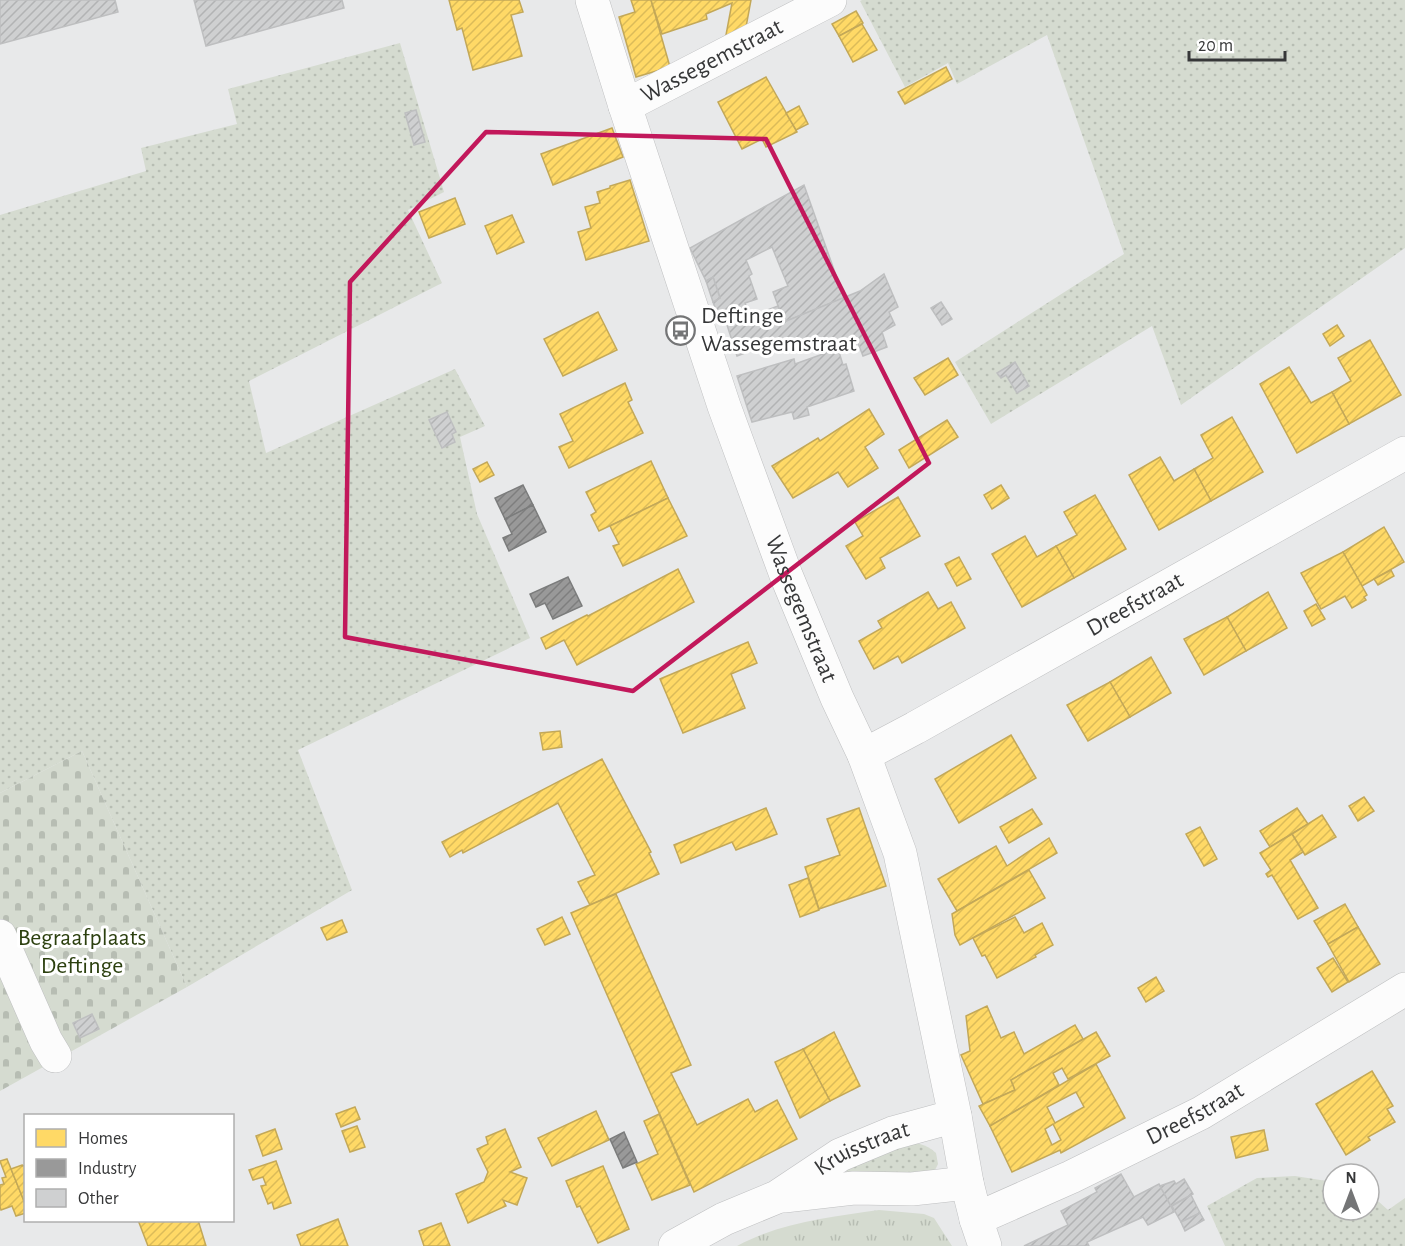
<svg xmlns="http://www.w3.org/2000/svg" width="1405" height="1246" font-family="'Alegreya Sans',sans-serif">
  <defs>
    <pattern id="grass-dots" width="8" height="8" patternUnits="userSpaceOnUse" patternTransform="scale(1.5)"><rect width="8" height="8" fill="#d5dbd0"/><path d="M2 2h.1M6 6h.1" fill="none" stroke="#b7bdb3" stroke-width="1.8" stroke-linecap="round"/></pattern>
    <pattern id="cemetery-stones" width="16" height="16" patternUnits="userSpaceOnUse" patternTransform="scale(1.5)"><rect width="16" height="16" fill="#d5dbd0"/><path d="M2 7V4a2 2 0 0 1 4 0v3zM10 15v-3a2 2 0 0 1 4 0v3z" fill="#b7bdb3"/></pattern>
    <pattern id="park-tufts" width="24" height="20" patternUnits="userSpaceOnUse" patternTransform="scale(1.5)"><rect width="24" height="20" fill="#d5dbd0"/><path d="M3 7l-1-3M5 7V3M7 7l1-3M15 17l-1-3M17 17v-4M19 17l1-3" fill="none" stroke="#b7bdb3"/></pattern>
    <pattern id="homes-hatch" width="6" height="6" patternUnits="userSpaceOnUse" patternTransform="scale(1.5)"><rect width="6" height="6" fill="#ffd966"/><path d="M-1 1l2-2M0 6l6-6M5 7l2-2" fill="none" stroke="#dbbb59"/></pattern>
    <pattern id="industry-hatch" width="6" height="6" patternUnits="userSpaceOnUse" patternTransform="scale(1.5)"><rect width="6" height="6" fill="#999"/><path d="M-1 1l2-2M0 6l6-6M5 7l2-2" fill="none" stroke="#7e7e7e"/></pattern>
    <pattern id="building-hatch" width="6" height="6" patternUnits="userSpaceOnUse" patternTransform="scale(1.5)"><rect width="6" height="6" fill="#cfd0d1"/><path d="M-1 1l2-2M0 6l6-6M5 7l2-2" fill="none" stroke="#b2b3b4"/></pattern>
  </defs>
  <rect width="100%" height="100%" fill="#e8e9ea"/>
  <g fill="url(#grass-dots)">
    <path d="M862,0h543v248l-224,157 -29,-79 -161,98 -36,-62 169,-108 -77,-219 -90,49 -9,-21 -43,24 -45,-86z"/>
    <path d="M400,43l44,149 -36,18 34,73 -193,98 17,72 189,-84 30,57 -25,11 17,77 53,124 -232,112 54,140 -165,97 -105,-236 -82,42v-578l146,-44 -5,-23 96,-24 -9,-35z"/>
    <path d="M903,1143c14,0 22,0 33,10l2,11 -4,8 -11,4 -77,-3 2,-10z"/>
    <path d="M1295,1176l38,6v28h36v-17l19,17 17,-12v48h-180l-18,-40 50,-28z"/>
  </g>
  <path fill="url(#cemetery-stones)" d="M82,751l105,236 -187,104v-298z"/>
  <path fill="url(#park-tufts)" d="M879,1210l45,4 10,4 18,28h-215c44,-24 94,-29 142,-36z"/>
  <g fill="url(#homes-hatch)" stroke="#c3a858" stroke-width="1.5" fill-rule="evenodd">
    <path d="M449,0h70l4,12 -12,3 11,41 -49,14 -11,-42 -5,2z"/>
    <path d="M631,0h20l19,67 -34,10 -17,-60 16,-5z"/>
    <path d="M651,0h100l-7,38 -18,-3 6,-32 -26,11 1,5 -45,15z"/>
    <path d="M856,11l7,12 -24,13 -7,-12z"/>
    <path d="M862,24l15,26 -24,12 -14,-26z"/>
    <path d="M946,67l6,12 -47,25 -7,-12z"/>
    <path d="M766,77l31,55 -31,15 -4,-8 -20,10 -24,-47z"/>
    <path d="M799,106l9,18 -12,6 -10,-17z"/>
    <path d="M612,128l11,29 -70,28 -12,-31z"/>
    <path d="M630,180l19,61 -63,19 -8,-28 13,-4 -6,-21 15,-4 -3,-11 13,-4v-2z"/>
    <path d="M455,198l10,26 -36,14 -10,-26z"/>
    <path d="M512,215l12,27 -27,12 -12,-28z"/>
    <path d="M598,312l19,38 -54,26 -19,-37z"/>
    <path d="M1337,325l7,11 -14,10 -7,-12z"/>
    <path d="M1370,340l31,55 -52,29 -17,-32 19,-11 -13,-23z"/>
    <path d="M948,358l10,17 -33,20 -11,-17z"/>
    <path d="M1289,367l22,36 21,-11 17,32 -52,29 -37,-69z"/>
    <path d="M625,383l7,17 -4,2 15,31 -74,35 -10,-21 14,-6 -13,-27z"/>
    <path d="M869,409l15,25 -19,13 13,21 -30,19 -10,-15 -45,26 -21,-32 46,-28 2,3z"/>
    <path d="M1232,417l31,55 -52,29 -17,-32 19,-11 -12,-23z"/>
    <path d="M947,420l11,17 -49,31 -10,-18z"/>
    <path d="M1160,457l14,24 20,-12 17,32 -52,29 -30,-55z"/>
    <path d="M651,461l17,37 -69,33 -8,-16 5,-3 -10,-20z"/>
    <path d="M487,462l7,13 -14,7 -7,-13z"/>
    <path d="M1001,485l8,13 -17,11 -8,-14z"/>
    <path d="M1095,495l31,54 -52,29 -18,-32 21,-11 -13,-23z"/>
    <path d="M898,497l22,39 -40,22 5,10 -19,11 -20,-33 17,-10 -8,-14z"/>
    <path d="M668,498l19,38 -64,30 -10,-20 6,-2 -9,-18z"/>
    <path d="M1384,527l20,35 -42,24 -19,-34z"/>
    <path d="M1025,536l12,21 19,-11 18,32 -52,29 -30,-53z"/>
    <path d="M1343,552l24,43 -3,2 2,3 -14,8 -7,-12 -24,13 -20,-36z"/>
    <path d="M959,557l12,22 -14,7 -12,-22z"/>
    <path d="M678,569l16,33 -117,63 -13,-25 -18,9 -5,-11 46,-23 1,1z"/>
    <path d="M1391,570l3,6 -16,9 -4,-6z"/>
    <path d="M928,592l10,17 13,-7 14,26 -63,35 -4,-7 -24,13 -15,-28 23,-13 -4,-7z"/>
    <path d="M1268,592l19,36 -41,23 -19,-34z"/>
    <path d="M1316,604l9,15 -13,7 -8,-15z"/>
    <path d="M1227,617l19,34 -42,24 -20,-36z"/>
    <path d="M748,642l9,21 -26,11 14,34 -62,25 -23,-54z"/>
    <path d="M1151,657l20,36 -41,24 -20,-35z"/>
    <path d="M1110,682l20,35 -42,24 -21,-36z"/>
    <path d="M560,731l2,16 -19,3 -3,-17z"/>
    <path d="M1011,735l25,43 -77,45 -24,-44z"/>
    <path d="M602,759l49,93 -2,1 10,21 -69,31 -12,-23 17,-7 -37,-72 -95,50 -1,-3 -12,7 -8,-15z"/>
    <path d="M1364,797l10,14 -16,10 -9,-15z"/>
    <path d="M766,808l11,26 -41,16 -4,-8 -51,21 -7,-18z"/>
    <path d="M859,808l27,78 -67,23 -14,-42 35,-12 -13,-36z"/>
    <path d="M1297,808l11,16 -38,23 -10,-16z"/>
    <path d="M1032,809l10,15 -33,19 -9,-16z"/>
    <path d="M1322,815l14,22 -31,18 -13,-21z"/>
    <path d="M1200,827l17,32 -13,7 -18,-32z"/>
    <path d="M1292,834l11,18 -13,8 28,48 -20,11 -26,-44 -4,2 -2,-3 5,-4 -11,-17z"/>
    <path d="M1049,838l8,15 -100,58 -19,-32 58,-33 11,20z"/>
    <path d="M1029,870l16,28 -85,47 -5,-10 -3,-21z"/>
    <path d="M808,878l11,32 -19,7 -11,-32z"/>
    <path d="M616,894l75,171 -20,8 26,52 51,-26 7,13 22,-12 20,39 -103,53 -123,-279z"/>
    <path d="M1345,904l13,23 -30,17 -14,-23z"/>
    <path d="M562,917l8,17 -25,11 -8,-16z"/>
    <path d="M1015,917l9,16 18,-10 11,22 -18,10 1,2 -39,21 -12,-23 -3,1 -9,-18z"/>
    <path d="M342,920l5,12 -20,8 -6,-12z"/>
    <path d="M1358,927l22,37 -31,18 -21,-38z"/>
    <path d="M1333,958l15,24 -16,10 -15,-24z"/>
    <path d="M1156,977l8,14 -18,11 -8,-14z"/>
    <path d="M987,1006l14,32 13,-6 10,22 51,-29 8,14 -72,41 4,10 -32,14 -22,-49 9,-4 -4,-35z"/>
    <path d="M834,1032l26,54 -30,15 -27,-52z"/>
    <path d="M1096,1032l14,24 -42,23 -6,-11 -9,5 6,12 -69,41 -11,-20 36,-16 -4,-10z"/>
    <path d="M803,1049l27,52 -30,17 -25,-56z"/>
    <path d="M1096,1064l29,54 -64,35 -1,-3 -48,22 -22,-46zM1076,1092l8,15 -29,16 -8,-16zM1053,1124l8,16 -9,5 -7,-16z"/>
    <path d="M1372,1071l21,35 -6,3 8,13 -27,15 2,3 -24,15 -30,-51z"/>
    <path d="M355,1107l5,12 -19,8 -5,-13z"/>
    <path d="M596,1111l13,29 -57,26 -14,-28z"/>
    <path d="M659,1114l31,71 -38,15 -16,-36 22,-10 -14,-33z"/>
    <path d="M357,1126l8,21 -15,5 -8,-21z"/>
    <path d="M275,1129l7,20 -19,7 -7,-20z"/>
    <path d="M505,1129l16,38 -11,5 17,6 -10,27 -14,-5 3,6 -38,17 -12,-29 28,-12 4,-10 -11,-23 11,-5 -2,-7z"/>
    <path d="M1264,1130l4,20 -32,8 -5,-21z"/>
    <path d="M7,1159l19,47v7l-10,3 -4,-10 -11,4 -1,-3v-22l4,-1 -2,-6 4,-1 -6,-16z"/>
    <path d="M276,1161l15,42 -17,6 -2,-7 -4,2 -7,-18 5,-1 -3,-8 -10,3 -4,-10z"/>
    <path d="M22,1165v1l4,-1v41l-15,-37z"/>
    <path d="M603,1166l26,63 -31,14 -18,-37 -3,1 -11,-26z"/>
    <path d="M338,1219l10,27h-47l-4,-11z"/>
    <path d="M138,1220h60l8,26h-58z"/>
    <path d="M441,1223l9,23h-26l-5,-15z"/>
  </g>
  <g fill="url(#industry-hatch)" stroke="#7b7c7c" stroke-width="1.5">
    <path d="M523,485l10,20 -28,14 -10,-21z"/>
    <path d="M533,505l13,27 -37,19 -6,-13 9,-4 -7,-15z"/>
    <path d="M568,577l14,29 -29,13 -8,-16 -9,4 -6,-13z"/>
    <path d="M624,1132l13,30 -14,6 -13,-29z"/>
  </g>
  <g fill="url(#building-hatch)" stroke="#bebfc0" stroke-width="1.5">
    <path d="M0,0h115l3,12 -118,32z"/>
    <path d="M194,0h148l2,8 -138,38z"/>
    <path d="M416,110l9,32 -11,3 -9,-32z"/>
    <path d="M804,185l40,113 -60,24 -11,-30 15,-6 -16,-39 -26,13 6,14 -3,2 8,23 -12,4 5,13 -28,9 -9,-23 7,-4 -7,-21 -7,4 -16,-33z"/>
    <path d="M884,274l14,33 -9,5 6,13 -13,7 5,15 -24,9 -5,-13 -19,9 4,13 3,-1 8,27 -47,16 2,8 -15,4 -2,-7 -40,10 -15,-46 57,-17 1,5 28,-10 -4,-10 -44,-2 -38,14 -10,-31 51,-19 6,16 76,-31z"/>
    <path d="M713,277l7,21 -7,4 -7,-21z"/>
    <path d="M941,302l11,17 -10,6 -11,-17z"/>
    <path d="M1015,362l14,24 -12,7 -11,-18 -5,3 -4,-5z"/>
    <path d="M447,412l9,20 -4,2 3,8 -13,6 -13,-28z"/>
    <path d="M92,1014l7,15 -19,9 -7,-15z"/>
    <path d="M1121,1174l13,23 25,-13 15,28 -26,13 -5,-8 -56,25 2,4h-65l44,-21 -7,-14 36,-19 -2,-4z"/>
    <path d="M1184,1179l9,15 -22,12 -11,-20 14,-5 2,3z"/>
    <path d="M1191,1195l9,18 -19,9 -9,-16z"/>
    <path d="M1200,1213l4,7 -19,11 -4,-9z"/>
  </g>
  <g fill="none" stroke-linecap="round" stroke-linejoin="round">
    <defs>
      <g id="minor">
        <path id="s1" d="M592,0l33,106 99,300 62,169 51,123 27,57 36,98 55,263 12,67 9,36 9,27"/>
        <path id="s2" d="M625,106l205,-106"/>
        <path id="s3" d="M864,755l51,-27 490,-275"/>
        <path d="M0,936l46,105 9,15"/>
        <path d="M784,1196l70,-8 58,1 55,-6"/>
        <path id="s4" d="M976,1219l95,-42 130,-64 204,-124"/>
        <path id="s5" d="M675,1246l49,-27 53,-22 63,-42 53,-22 62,-17"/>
      </g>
    </defs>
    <use href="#minor" stroke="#bebfc0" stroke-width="34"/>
    <use href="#minor" stroke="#fcfcfc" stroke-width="33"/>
  </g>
  <path fill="none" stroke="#c2185b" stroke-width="4.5" stroke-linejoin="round" d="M486,132l280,7 163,324 -296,228 -288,-54 5,-355z"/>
  <defs>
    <symbol id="bus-ring" viewBox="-11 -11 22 22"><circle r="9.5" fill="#fff" stroke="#747576" stroke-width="1.5"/><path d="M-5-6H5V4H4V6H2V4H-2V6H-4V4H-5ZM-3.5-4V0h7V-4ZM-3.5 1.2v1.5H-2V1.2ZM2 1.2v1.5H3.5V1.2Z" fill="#747576"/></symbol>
  </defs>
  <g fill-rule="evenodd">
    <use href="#bus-ring" x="664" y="314" width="33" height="33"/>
  </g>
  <g text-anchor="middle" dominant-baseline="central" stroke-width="6" stroke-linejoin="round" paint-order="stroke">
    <g font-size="24" fill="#363738" stroke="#fff">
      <text stroke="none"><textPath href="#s2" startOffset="98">Wassegemstraat</textPath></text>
      <text stroke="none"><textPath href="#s3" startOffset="310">Dreefstraat</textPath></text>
      <text stroke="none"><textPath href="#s1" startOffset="644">Wassegemstraat</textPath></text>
      <text stroke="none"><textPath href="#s4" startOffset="243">Dreefstraat</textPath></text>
      <text stroke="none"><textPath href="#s5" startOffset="212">Kruisstraat</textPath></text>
    </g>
    <g font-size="24" fill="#363738" stroke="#fff" text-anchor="start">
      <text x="701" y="316">Deftinge<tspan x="701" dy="28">Wassegemstraat</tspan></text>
    </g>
    <g font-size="24" fill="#2c400f" stroke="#fff">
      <text x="82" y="938">Begraafplaats<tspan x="82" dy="28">Deftinge</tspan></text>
    </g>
  </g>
  <rect x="24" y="1114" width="210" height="108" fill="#ffffff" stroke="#afafaf" stroke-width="1.5"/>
  <rect x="36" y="1129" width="30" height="18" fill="#ffd966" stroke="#afafaf" stroke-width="1.5"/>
  <text x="78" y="1144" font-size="18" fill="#363738">Homes</text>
  <rect x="36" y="1159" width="30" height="18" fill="#999999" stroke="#afafaf" stroke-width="1.5"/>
  <text x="78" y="1174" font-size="18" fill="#363738">Industry</text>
  <rect x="36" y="1189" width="30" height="18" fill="#cfd0d1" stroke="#afafaf" stroke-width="1.5"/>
  <text x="78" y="1204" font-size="18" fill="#363738">Other</text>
  <g transform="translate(1351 1192)"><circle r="28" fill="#ffffff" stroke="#afafaf" stroke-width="1.5"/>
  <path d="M0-4.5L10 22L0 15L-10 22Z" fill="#747576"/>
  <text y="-9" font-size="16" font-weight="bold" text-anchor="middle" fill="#363738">N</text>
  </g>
  <path d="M1189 51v9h96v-9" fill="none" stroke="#363738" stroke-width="3"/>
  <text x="1198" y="51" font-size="18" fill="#363738" stroke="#ffffff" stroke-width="4.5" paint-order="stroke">20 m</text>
</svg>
